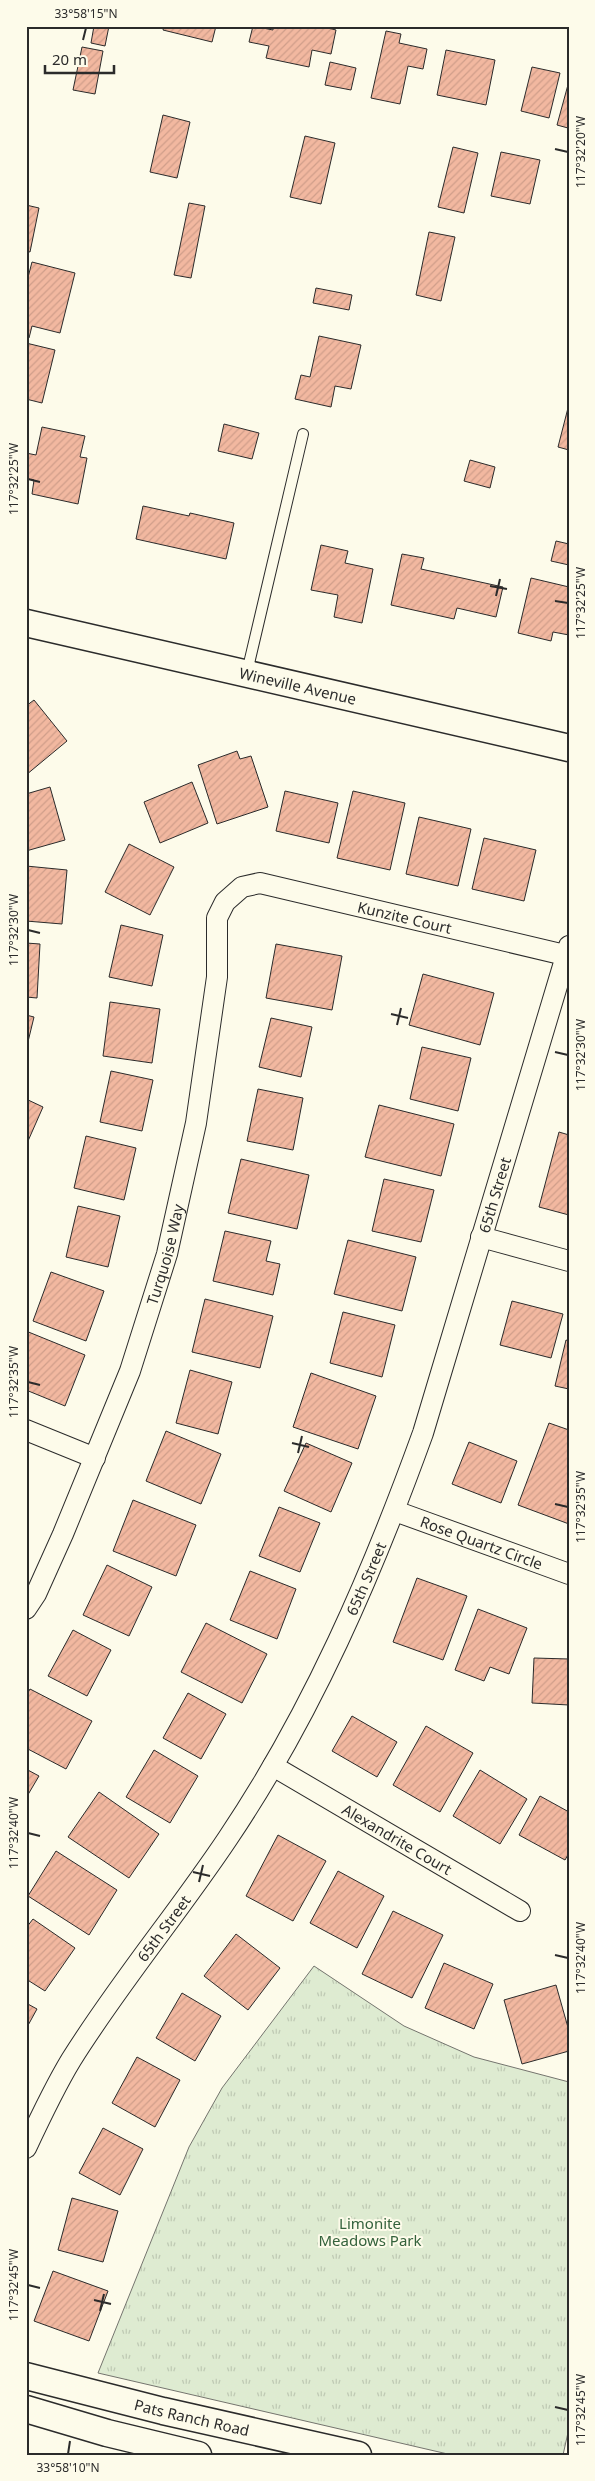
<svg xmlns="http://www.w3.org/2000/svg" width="595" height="2481" font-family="'Noto Sans',sans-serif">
  <defs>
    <pattern id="park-tufts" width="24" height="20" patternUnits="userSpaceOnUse" patternTransform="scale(1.25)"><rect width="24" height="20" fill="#deebd1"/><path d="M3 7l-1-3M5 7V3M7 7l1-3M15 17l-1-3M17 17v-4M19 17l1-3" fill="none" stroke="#bfcab4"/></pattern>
    <pattern id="building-hatch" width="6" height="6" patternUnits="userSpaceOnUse" patternTransform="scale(1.25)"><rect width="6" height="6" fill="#f2b8a0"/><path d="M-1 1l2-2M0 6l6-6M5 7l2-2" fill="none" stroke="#d09e8a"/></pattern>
  </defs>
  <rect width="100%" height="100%" fill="#fdfbea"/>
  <path fill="url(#park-tufts)" stroke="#74746e" d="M314,1966l90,60 70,31 95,25v346l-6,27h-111l-354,-82 91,-226 33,-59z"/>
  <g fill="url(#building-hatch)" stroke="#2b2b2b">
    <path d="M94,26h15l-4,20 -14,-3z"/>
    <path d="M164,26h52l-4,16 -49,-12z"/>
    <path d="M253,26l20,4v-4h47l16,4 -5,24 -19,-4 -3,17 -43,-9 3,-12 -20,-4z"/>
    <path d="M386,31l15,3 -2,9 28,6 -4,20 -15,-3 -8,38 -29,-6z"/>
    <path d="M82,47l21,4 -8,43 -22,-4z"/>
    <path d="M446,50l49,10 -9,45 -49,-10z"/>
    <path d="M330,62l26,6 -5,22 -26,-5z"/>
    <path d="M532,67l28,6 -11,45 -28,-7z"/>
    <path d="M569,81v45l-1,2 -11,-3z"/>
    <path d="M163,115l27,7 -13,56 -27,-6z"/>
    <path d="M305,136l30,7 -14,61 -31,-7z"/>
    <path d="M453,147l25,6 -14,60 -26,-6z"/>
    <path d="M501,152l39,8 -10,44 -39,-8z"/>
    <path d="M189,203l16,3 -14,72 -17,-3z"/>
    <path d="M26,205l13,3 -9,44 -4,-1z"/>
    <path d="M429,232l26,5 -14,64 -25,-6z"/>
    <path d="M32,262l43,11 -15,60 -28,-7 -3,12h-3v-53z"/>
    <path d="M316,288l36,7 -3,15 -36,-7z"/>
    <path d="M319,336l42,9 -10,44 -16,-3 -4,21 -36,-8 6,-24 9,2z"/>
    <path d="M26,343l29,7 -13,53 -16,-4z"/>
    <path d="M569,404v46l-11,-3z"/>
    <path d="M224,424l35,9 -7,26 -34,-8z"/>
    <path d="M42,427l43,9 -5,21 7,1 -9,46 -46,-10 2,-14 -8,-1v-26l10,2z"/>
    <path d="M470,460l25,7 -5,21 -26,-7z"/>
    <path d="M143,506l46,10 1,-3 44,10 -8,36 -90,-20z"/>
    <path d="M556,541l13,3v21l-18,-4z"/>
    <path d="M321,545l27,6 -3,12 28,6 -11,54 -28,-6 4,-22 -27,-5z"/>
    <path d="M402,554l22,4 -3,11 82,18 -7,30 -39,-9 -3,11 -63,-14z"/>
    <path d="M531,578l38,9v48l-16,-3 -2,9 -33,-8z"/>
    <path d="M34,700l33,41 -41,34v-69z"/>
    <path d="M237,751l3,8 11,-3 17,51 -51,17 -19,-59z"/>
    <path d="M192,782l16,41 -48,20 -16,-41z"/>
    <path d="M50,787l15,53 -39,11v-57z"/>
    <path d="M285,791l53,12 -9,40 -53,-12z"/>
    <path d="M353,791l52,12 -15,67 -53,-12z"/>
    <path d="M419,817l52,12 -13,57 -52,-12z"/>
    <path d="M484,838l52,12 -12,51 -52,-12z"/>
    <path d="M129,844l45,23 -24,48 -45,-23z"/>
    <path d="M26,866l41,4 -5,54 -36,-3z"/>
    <path d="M121,925l42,10 -11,51 -43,-9z"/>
    <path d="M26,943l14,1 -3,54 -11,-1z"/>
    <path d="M276,944l66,12 -10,54 -66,-12z"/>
    <path d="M423,974l71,19 -14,52 -71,-20z"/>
    <path d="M110,1002l50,7 -8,54 -49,-7z"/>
    <path d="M26,1015l8,2 -8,33z"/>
    <path d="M271,1018l41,9 -11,50 -42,-10z"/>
    <path d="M422,1047l49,11 -13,53 -48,-12z"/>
    <path d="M111,1071l42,9 -11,51 -42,-9z"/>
    <path d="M258,1089l45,9 -10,52 -46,-9z"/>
    <path d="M26,1099l17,8 -15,34 -2,-1z"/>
    <path d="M379,1105l75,19 -13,52 -76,-19z"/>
    <path d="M559,1132l10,3v80l-30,-8z"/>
    <path d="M86,1136l50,12 -12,52 -50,-12z"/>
    <path d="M241,1159l68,16 -12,54 -69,-16z"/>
    <path d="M384,1179l50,11 -13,52 -49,-11z"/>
    <path d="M78,1206l42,10 -12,51 -42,-10z"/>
    <path d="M225,1231l46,10 -5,20 14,3 -7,31 -60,-14z"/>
    <path d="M348,1240l68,17 -14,54 -68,-17z"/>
    <path d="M51,1272l53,19 -18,50 -53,-20z"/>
    <path d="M205,1299l68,17 -13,52 -68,-16z"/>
    <path d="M512,1301l51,13 -12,44 -51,-13z"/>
    <path d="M343,1312l52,13 -13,52 -52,-14z"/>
    <path d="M26,1331l59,24 -20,51 -39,-16z"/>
    <path d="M566,1340l3,1v48l-14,-3z"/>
    <path d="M190,1370l42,12 -14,52 -42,-11z"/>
    <path d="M311,1373l65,23 -18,53 -65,-22z"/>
    <path d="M549,1423l20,7v94l-51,-19z"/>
    <path d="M166,1431l55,23 -20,50 -55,-23z"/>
    <path d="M469,1442l48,19 -16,42 -49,-19z"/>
    <path d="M306,1443l46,20 -21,49 -47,-21z"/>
    <path d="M133,1500l63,25 -20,51 -63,-25z"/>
    <path d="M279,1507l41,16 -20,49 -41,-16z"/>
    <path d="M107,1565l45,22 -23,49 -46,-21z"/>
    <path d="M250,1571l46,18 -19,50 -47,-19z"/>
    <path d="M417,1578l50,18 -24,64 -50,-18z"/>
    <path d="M478,1609l49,19 -18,46 -19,-7 -6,14 -29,-11z"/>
    <path d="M206,1623l61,31 -25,49 -61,-31z"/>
    <path d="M73,1630l38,20 -24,46 -39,-20z"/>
    <path d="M534,1658l35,1v46l-37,-2z"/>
    <path d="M30,1689l62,32 -26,48 -40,-21v-52z"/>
    <path d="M188,1693l38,21 -25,45 -38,-21z"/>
    <path d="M352,1716l45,26 -20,35 -45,-26z"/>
    <path d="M426,1726l47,27 -33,59 -47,-27z"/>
    <path d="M154,1750l44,26 -28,47 -44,-26z"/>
    <path d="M26,1769l13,7 -13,22z"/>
    <path d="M480,1770l47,29 -27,45 -47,-28z"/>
    <path d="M99,1792l60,42 -30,44 -61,-41z"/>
    <path d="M540,1796l29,16v41l-4,7 -46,-25z"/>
    <path d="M278,1835l48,26 -33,60 -47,-25z"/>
    <path d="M56,1851l61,39 -28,45 -61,-39z"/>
    <path d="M338,1871l46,25 -27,52 -47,-25z"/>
    <path d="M393,1911l50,24 -31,63 -50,-24z"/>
    <path d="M33,1919l42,29 -30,43 -19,-12v-51z"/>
    <path d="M236,1934l44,34 -32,42 -44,-34z"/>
    <path d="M444,1963l49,21 -19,45 -49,-21z"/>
    <path d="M556,1985l13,46v20l-47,13 -18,-64z"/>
    <path d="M182,1993l39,23 -26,45 -39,-23z"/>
    <path d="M26,2003l11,6 -11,20z"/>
    <path d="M137,2057l43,23 -25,47 -43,-24z"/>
    <path d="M103,2128l40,21 -23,46 -41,-22z"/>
    <path d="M72,2198l46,13 -15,51 -45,-12z"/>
    <path d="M53,2271l55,20 -19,50 -55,-20z"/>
  </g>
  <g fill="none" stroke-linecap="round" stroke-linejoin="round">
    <defs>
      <path id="service" d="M247,672l56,-238"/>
      <g id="minor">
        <path d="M481,1237l88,24"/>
        <path d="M26,1430l69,28"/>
        <path id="s1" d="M395,1511l174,63"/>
        <path id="s2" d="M26,1609l10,-15 27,-60 67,-163 37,-117 29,-131 21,-146v-59l8,-16 17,-15 18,-4 309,73"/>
        <path id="s3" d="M273,1766l247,145"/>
        <path id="s4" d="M26,2148c14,-30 28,-60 45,-88 48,-77 107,-147 157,-222 84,-125 144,-264 195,-405l146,-487"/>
      </g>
      <g id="tertiary">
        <path id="s5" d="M26,623l543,125"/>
        <path id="s6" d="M26,2376l137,35 195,44"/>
        <path d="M26,2409l81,24 91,22"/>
      </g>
    </defs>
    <use href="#service" stroke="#2b2b2b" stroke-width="12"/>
    <use href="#minor" stroke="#2b2b2b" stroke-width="22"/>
    <use href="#tertiary" stroke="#2b2b2b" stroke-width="29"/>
    <use href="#service" stroke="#fdfbea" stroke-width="10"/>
    <use href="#minor" stroke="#fdfbea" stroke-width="20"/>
    <use href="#tertiary" stroke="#fdfbea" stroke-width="26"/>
  </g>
  <path fill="none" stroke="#2b2b2b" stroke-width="2" d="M83,40l3,-12M555,149l13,3M28,479l12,3M490,586l17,3M496,596l4,-17M555,601l13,2M28,930l12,3M391,1014l17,4M397,1025l4,-17M555,1052l13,3M28,1382l12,3M292,1443l17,4M298,1453l4,-17M555,1504l13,3M28,1833l12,3M193,1872l17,4M199,1882l4,-17M555,1955l13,3M28,2285l12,3M94,2300l17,4M100,2311l4,-17M555,2407l13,3M68,2454l2,-13"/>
  <g text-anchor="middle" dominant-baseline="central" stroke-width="4" stroke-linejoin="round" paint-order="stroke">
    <g font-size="15" fill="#2b2b2b" stroke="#fdfbea">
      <text stroke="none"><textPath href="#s5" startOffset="279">Wineville Avenue</textPath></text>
      <text stroke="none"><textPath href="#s2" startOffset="931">Kunzite Court</textPath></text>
      <text stroke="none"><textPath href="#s4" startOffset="1070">65th Street</textPath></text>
      <text stroke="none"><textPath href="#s2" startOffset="382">Turquoise Way</textPath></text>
      <text stroke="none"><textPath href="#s1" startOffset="92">Rose Quartz Circle</textPath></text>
      <text stroke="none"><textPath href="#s4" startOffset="665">65th Street</textPath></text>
      <text stroke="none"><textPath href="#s3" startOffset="144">Alexandrite Court</textPath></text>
      <text stroke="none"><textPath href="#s4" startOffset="260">65th Street</textPath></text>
      <text stroke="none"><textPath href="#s6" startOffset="171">Pats Ranch Road</textPath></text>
    </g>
    <g font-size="15" fill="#34623c" stroke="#fdfbea">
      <text x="370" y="2223">Limonite<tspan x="370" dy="17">Meadows Park</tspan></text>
    </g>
  </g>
  <rect width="595" height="2481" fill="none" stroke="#fdfbea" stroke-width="55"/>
  <path d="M45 65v8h69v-8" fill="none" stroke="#2b2b2b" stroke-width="2.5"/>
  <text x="52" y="65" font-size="15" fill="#2b2b2b" stroke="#fdfbea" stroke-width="4" paint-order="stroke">20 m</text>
  <rect x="28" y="28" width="540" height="2426" fill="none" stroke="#2b2b2b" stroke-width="2"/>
  <g font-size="12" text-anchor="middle" fill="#2b2b2b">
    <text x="86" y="18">33°58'15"N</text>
    <text transform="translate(581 152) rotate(-90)" y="4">117°32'20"W</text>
    <text transform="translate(14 479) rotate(-90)" y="4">117°32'25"W</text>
    <text transform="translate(581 603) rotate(-90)" y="4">117°32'25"W</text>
    <text transform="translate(14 930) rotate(-90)" y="4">117°32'30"W</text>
    <text transform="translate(581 1055) rotate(-90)" y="4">117°32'30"W</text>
    <text transform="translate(14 1382) rotate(-90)" y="4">117°32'35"W</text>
    <text transform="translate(581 1507) rotate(-90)" y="4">117°32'35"W</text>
    <text transform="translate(14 1833) rotate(-90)" y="4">117°32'40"W</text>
    <text transform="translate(581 1958) rotate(-90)" y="4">117°32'40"W</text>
    <text transform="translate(14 2285) rotate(-90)" y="4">117°32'45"W</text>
    <text transform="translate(581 2410) rotate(-90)" y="4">117°32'45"W</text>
    <text x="68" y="2472">33°58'10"N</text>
  </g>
</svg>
